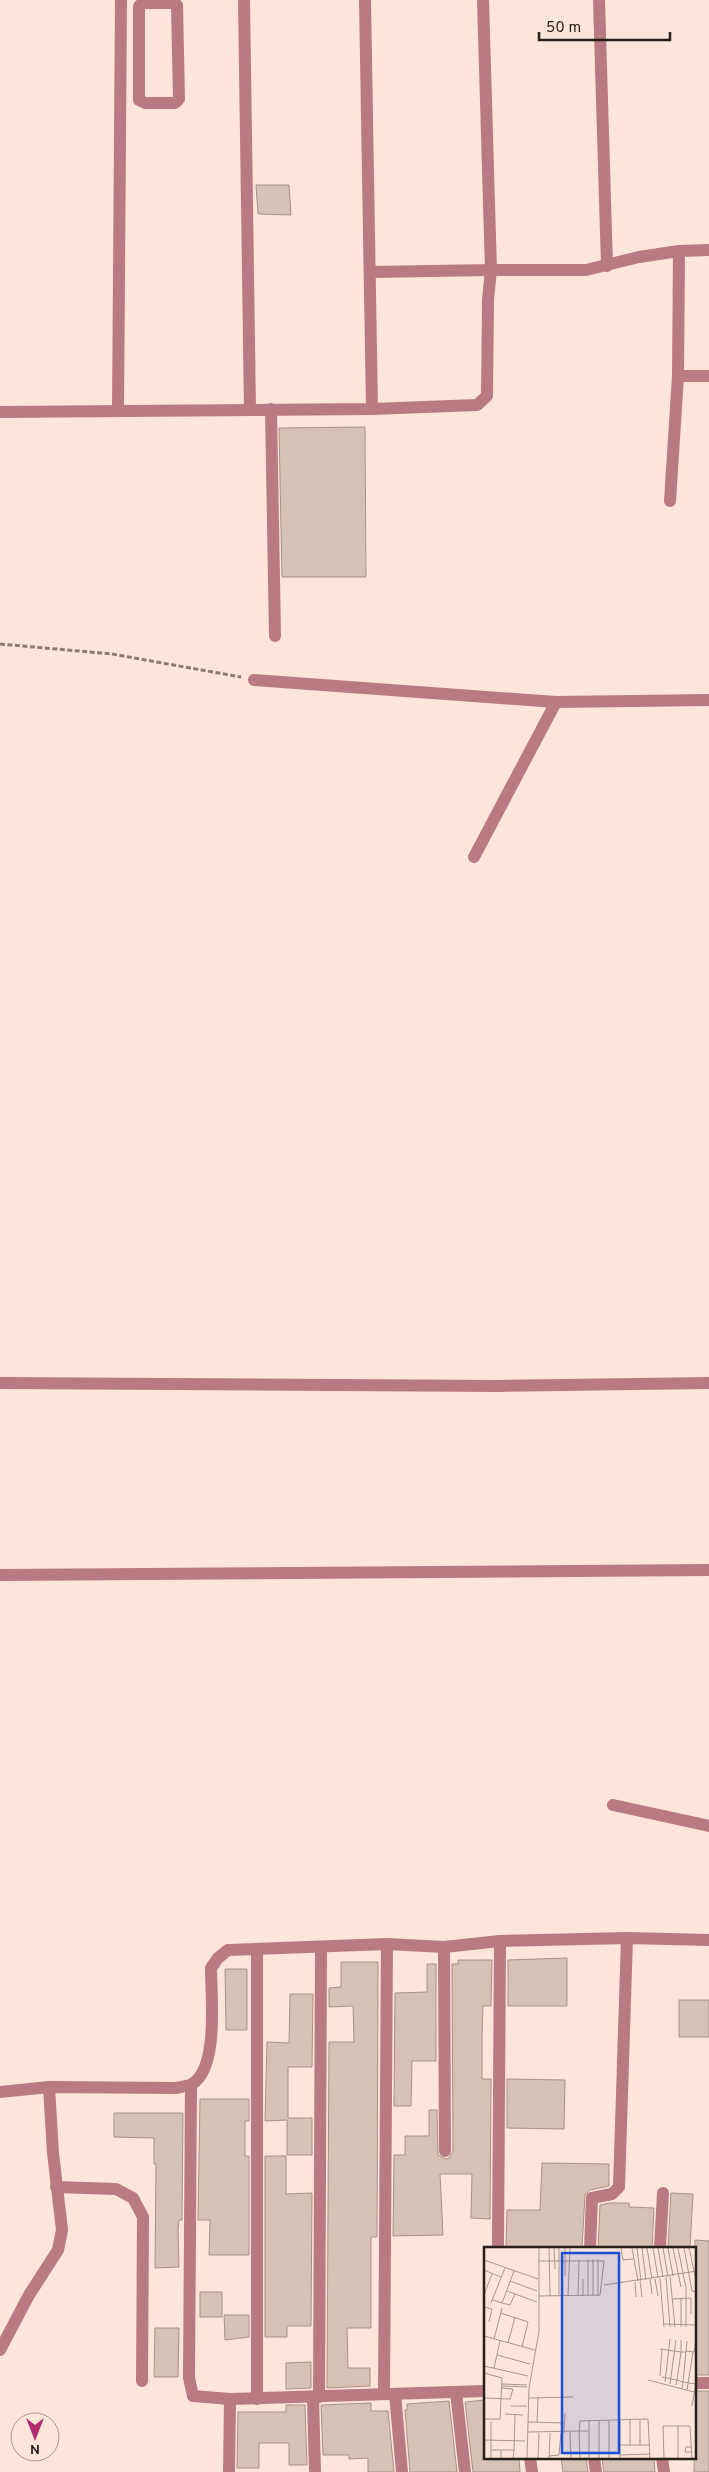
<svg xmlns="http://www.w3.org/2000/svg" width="709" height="2472" font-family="Overpass,sans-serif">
  <rect width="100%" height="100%" fill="#fde5d9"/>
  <g fill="#d7c0b4" stroke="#a79186">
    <path d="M256,185h33l2,30 -33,-1z"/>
    <path d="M365,427l1,150h-84l-3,-149z"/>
    <path d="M567,1958v48h-59v-46z"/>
    <path d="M458,1960h34l-1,46h-8l-1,29v44h9l-1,140 -19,-1 1,-44h-32l3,61 -50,1 1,-81h11v-19h24v-26h8l1,45 8,4 3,-1 4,-7 -1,-187h6z"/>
    <path d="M341,1962h37l-1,275h-6v91h-24l1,40h22v18l-43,2 2,-346h25l-1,-36 -24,1v-19l12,-1z"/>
    <path d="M427,1964h9v97h-24l-1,45h-17l1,-113 32,-1z"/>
    <path d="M225,1969h22v61h-21z"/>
    <path d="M290,1994h23l-1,73h-24v51h24v37h-25v-35l-22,1 2,-79 22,1z"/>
    <rect x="679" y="2000" width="30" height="37"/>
    <path d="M507,2079l58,1 -1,49 -57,-1z"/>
    <path d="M200,2099h49v22h-4v35h4v99h-40l1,-35h-12z"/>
    <path d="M114,2113h69l-1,107h-3l-1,10 1,37 -24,1 1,-104h-2v-26l-40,-1z"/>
    <path d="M265,2156h21v38l26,-1 -1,133h-24v11h-22z"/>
    <path d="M542,2163l67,1v22l-19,4 -5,5 -3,53 -76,-1 1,-37h33z"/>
    <path d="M671,2193l22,1 -3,54h-22z"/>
    <path d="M610,2203h19v4l25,1 -2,40h-54l2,-43z"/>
    <path d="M695,2240l14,1v134h-14z"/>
    <rect x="200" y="2292" width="22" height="25"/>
    <path d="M224,2315h25v22l-24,3z"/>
    <path d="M155,2328h24l-1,49h-24z"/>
    <path d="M311,2362v26l-25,1v-26z"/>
    <path d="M695,2391h14v81h-15z"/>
    <path d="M485,2400v58h34l1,14h-47l-8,-70z"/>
    <path d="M449,2401l8,71h-47l-5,-62h2v-6z"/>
    <path d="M371,2403v8h17l6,61h-26v-14l-19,1v-4h-26l-2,-50z"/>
    <path d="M286,2405h19l2,60h-18v-22h-30v25h-22l1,-56h48z"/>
    <path d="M561,2458h25l2,14h-25z"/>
    <path d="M602,2458h52l1,14h-51z"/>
  </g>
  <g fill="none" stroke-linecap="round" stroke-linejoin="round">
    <path stroke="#8b7b74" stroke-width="3" stroke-dasharray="5 2.5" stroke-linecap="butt" d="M0,644l112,10 129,23"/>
    <g stroke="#b97a83" stroke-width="12">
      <path d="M244,0l6,409"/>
      <path d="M365,0l7,409"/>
      <path d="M599,0l8,266"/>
      <path d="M143,3h31l3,2 2,94 -4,4h-30l-6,-3v-94z"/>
      <path d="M370,272l121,-2 -8,-270"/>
      <path d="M678,376h31"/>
      <path d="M271,409l4,227"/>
      <path d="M118,410l3,-410"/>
      <path d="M0,412l372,-3 105,-4 10,-9 1,-96 3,-30h95l53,-13 40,-6 30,-1"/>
      <path d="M670,501l8,-125 1,-125"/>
      <path d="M254,680l302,22 153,-2"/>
      <path d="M474,857l82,-155"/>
      <path d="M0,1383l497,3 212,-3"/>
      <path d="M0,1575l709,-5"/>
      <path d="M613,1805l96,21"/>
      <path d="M444,1947l1,204"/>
      <path d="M191,2085l-2,293 4,18 37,3 255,-8"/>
      <path d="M0,2092l49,-5 127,1c5,-1 12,-2 16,-4 27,-16 19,-88 19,-116l7,-10 10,-8 159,-6 57,3 56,-6 127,-3 82,2"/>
      <path d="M56,2187l60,2 17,9 10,19 -1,164"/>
      <path d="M498,2248l2,-307"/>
      <path d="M590,2248l2,-50 20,-4 7,-7 8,-249"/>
      <path d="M660,2248l3,-55"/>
      <path d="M0,2350l29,-55 29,-45 4,-20 -9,-77 -4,-66"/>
      <path d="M695,2383h14"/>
      <path d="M456,2392l9,80"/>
      <path d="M384,2394l3,-450"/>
      <path d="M395,2394l7,78"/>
      <path d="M313,2397l2,75"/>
      <path d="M319,2397l2,-450"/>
      <path d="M257,2399v-450"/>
      <path d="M530,2458l2,14"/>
      <path d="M594,2458l2,14"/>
      <path d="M662,2458l2,14"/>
      <path d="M229,2472l1,-73"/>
    </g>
  </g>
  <g transform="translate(484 2247)">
    <rect width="212" height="212" fill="#fde5d9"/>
    <path fill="none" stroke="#a8968d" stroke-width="1" d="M65,1l1,48M70,1l1,21M75,1v48M81,1v28M137,1l2,12 10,-1M148,1l6,33M153,1l4,33M158,1l4,32M163,1l5,31M169,1l5,30M174,1l5,29M179,1l5,29M184,1l5,28M189,1l8,39M194,1l8,40v39M200,1l8,43 5,1M205,1l8,37M0,13l54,19M55,14h65l-4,34 -61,1M0,23l17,7M186,29l5,51M182,30l4,50M176,31l4,49M99,32v17M166,32l2,15M171,32l3,17M26,34l27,10M156,34l2,16M151,35l1,15M120,38l93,-14M23,44l30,11M0,48l8,-21M84,49l2,-48M94,49l1,-36M104,49v-37M109,49v-37M114,49v-37M189,52l18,-1v16M197,52v28M9,53l9,3 12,-32M7,56l14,-35M18,56l8,2 5,-11M0,60l8,2 -3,13M17,66l27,9 -6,25M179,77l34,1M0,89l51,14M10,92l8,-31M197,93v12h5M203,94l-4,41 13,2M24,96l7,-26M176,102l21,3 -4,28 6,2 -1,7M202,104l8,1 3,-16M13,108l33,9M0,119l44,10M10,121l6,-27M0,126l18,5 -2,41h-16M176,129l2,-27M178,130l15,3 -1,5M164,133l46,12M181,135l5,-43M18,137l25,1M186,137l6,-44M18,139l25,1M203,143l6,-38M0,151l26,1 3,-10 -11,-1M45,151l44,-1M27,159h16M208,159l5,-28M21,167l18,1M105,173v39M115,173v39M146,173v25M156,173v25M7,175v37M44,175l36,1M53,175l1,-25M194,179v33M44,185l51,-1 1,-10 68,-2 2,40M86,185l1,27M80,186l1,-20M0,193l41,1M136,198h30M208,200h-6l-1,5h7M7,203h10v9M17,203h13l-1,9M30,203l1,-35M136,208l30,-1M65,209l10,-1 2,-22M43,212l2,-71 10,-57v-83M54,212l1,-26M65,212l1,-26M96,212l-1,-28h10M125,212v-39M136,212v-39M180,212l-1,-33h27l2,33"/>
    <path fill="#1d4ed8" fill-opacity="0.15" stroke="#1d4ed8" stroke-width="2.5" d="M78,6h57v200h-57z"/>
    <rect width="212" height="212" fill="none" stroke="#281f1b" stroke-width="2.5"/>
  </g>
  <g transform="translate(35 2437) rotate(180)"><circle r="24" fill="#fde5d9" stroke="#a8968d"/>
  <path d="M0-4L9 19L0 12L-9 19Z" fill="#b22b6e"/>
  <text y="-8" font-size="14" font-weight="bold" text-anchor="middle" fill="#281f1b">N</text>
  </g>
  <path d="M539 32v8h131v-8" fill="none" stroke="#281f1b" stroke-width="2.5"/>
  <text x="546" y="32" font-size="15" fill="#281f1b" stroke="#fde5d9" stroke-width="4" paint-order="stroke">50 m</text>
</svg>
